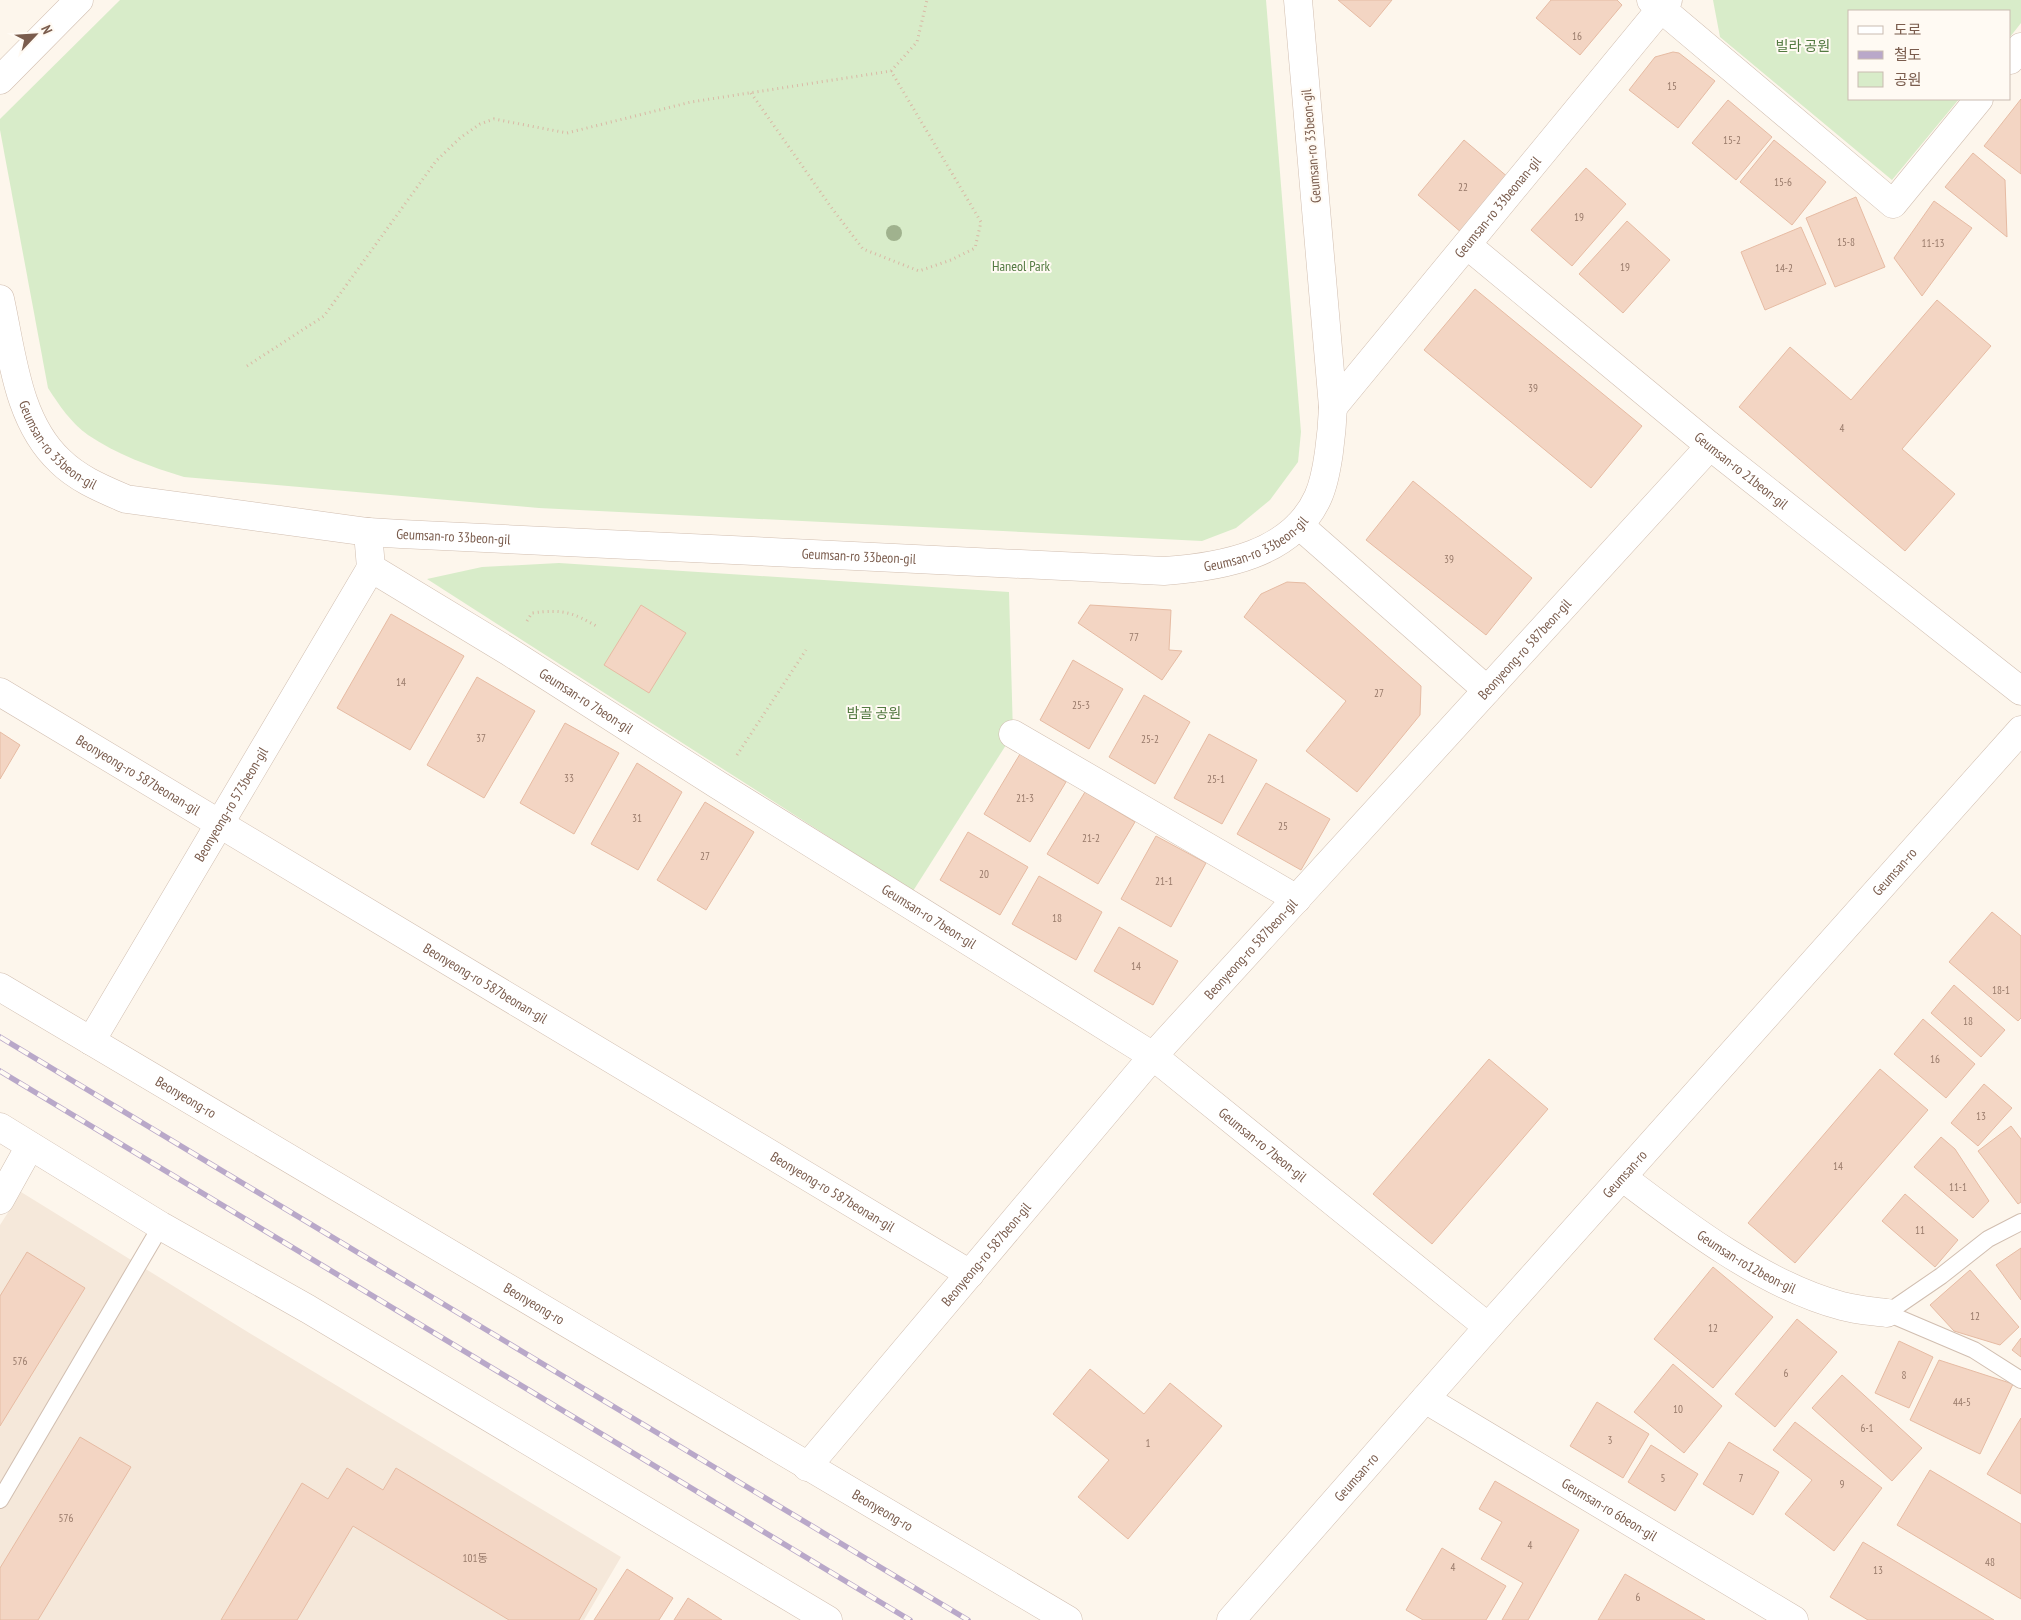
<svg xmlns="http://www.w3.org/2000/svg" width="2021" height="1620" font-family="'PT Sans Narrow','Noto Sans KR',sans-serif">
  <rect width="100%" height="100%" fill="#fdf6ec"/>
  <path fill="#f5e8da" d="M21,1192l230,142 370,223 -37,63h-584v-395z"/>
  <g fill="#d8ecc9">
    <path d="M120,0h1146l35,432 -3,30 -28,38 -34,28 -34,13 -663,-33 -355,-31c-33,-10 -68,-23 -96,-42 -17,-12 -29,-30 -40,-47l-48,-258v-11z"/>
    <path d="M1713,0h308v23l-11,14v-26h-160v88h109l-67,81 -172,-143z"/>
    <path d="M559,563l450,29 4,142 -100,157 -486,-312 55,-12z"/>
  </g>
  <g fill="#f3d5c3" stroke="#e6bba3">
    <path d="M1338,0h54l-22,27z"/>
    <path d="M1551,0h66l5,5 -42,50 -44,-37z"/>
    <path d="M1673,52l6,1 36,28 -37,47 -49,-38 26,-33z"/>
    <path d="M2021,99v75l-37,-28z"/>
    <path d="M1728,100l44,37 -36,43 -44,-37z"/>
    <path d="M1464,140l45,38 -47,55 -44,-38z"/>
    <path d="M1774,140l52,42 -34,43 -52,-43z"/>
    <path d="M1973,153l32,27 2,57 -62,-50z"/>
    <path d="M1586,168l40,36 -54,62 -41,-36z"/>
    <path d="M1856,197l29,70 -50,20 -29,-69z"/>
    <path d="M1934,201l38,27 -50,68 -28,-38z"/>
    <path d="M1627,221l43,39 -47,53 -44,-39z"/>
    <path d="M1801,227l25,57 -61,26 -24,-58z"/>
    <path d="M1475,289l167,137 -51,62 -167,-138z"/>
    <path d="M1937,300l54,46 -89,103 53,45 -50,57 -166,-144 51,-60 61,53z"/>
    <path d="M1413,481l119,97 -46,57 -120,-95z"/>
    <path d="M1287,582l18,1 116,103 -1,29 -63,77 -51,-41 40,-50 -102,-84 17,-23z"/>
    <path d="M641,605l45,28 -37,60 -45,-28z"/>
    <path d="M1090,605l81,5 -2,40 13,1 -20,29 -84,-57z"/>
    <path d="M391,614l73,42 -54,94 -73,-42z"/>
    <path d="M1073,660l50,29 -34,60 -49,-29z"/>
    <path d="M477,677l58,34 -51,87 -57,-33z"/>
    <path d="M1144,695l46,27 -35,62 -46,-27z"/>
    <path d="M565,723l54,30 -45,81 -54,-31z"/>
    <path d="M0,732l20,13 -20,34z"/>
    <path d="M1209,734l48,26 -35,64 -48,-26z"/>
    <path d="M1020,754l46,28 -36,60 -46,-28z"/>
    <path d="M637,763l45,29 -44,78 -47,-26z"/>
    <path d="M1266,783l64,36 -29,51 -64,-36z"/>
    <path d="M1085,792l50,30 -37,62 -51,-30z"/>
    <path d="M705,802l49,30 -48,78 -49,-30z"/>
    <path d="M968,832l60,35 -28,48 -60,-35z"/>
    <path d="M1156,836l50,27 -35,64 -50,-28z"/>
    <path d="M1039,876l63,36 -26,48 -64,-36z"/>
    <path d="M1992,912l29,24v82l-3,3 -69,-59z"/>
    <path d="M1119,927l59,34 -25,44 -59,-34z"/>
    <path d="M1954,985l51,45 -24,27 -50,-44z"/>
    <path d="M1923,1019l52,45 -29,34 -52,-44z"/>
    <path d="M1489,1059l59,50 -116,135 -59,-50z"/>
    <path d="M1880,1069l48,41 -133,153 -47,-40z"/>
    <path d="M1984,1084l28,24 -34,38 -27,-23z"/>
    <path d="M2011,1126l10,13v63l-3,2 -40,-53z"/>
    <path d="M1941,1137l14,12 34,52 -16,17 -59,-51z"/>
    <path d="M1905,1194l53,46 -23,27 -53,-46z"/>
    <path d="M2021,1248v52l-25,-35z"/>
    <path d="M27,1252l58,36 -85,138v-130z"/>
    <path d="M1713,1267l60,50 -60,71 -59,-49z"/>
    <path d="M1970,1270l49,57 -19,18 -46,-14 -24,-26z"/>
    <path d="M1797,1319l40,33 -62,75 -40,-33z"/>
    <path d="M2021,1338v19l-9,-7z"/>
    <path d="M1899,1341l34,16 -24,51 -34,-15z"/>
    <path d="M1939,1360l74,24 -33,70 -70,-34z"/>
    <path d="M1673,1364l49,42 -38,47 -50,-41z"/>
    <path d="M1090,1369l54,45 26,-31 52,43 -94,113 -50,-42 31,-37 -56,-46z"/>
    <path d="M1842,1375l80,73 -30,33 -80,-73z"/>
    <path d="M1597,1402l52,32 -26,44 -53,-32z"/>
    <path d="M2021,1418v76l-34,-20z"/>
    <path d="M1795,1422l87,66 -48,63 -49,-37 27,-34 -39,-30z"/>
    <path d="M80,1437l51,30 -93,153h-38v-52z"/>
    <path d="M1729,1442l50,30 -26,43 -50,-31z"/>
    <path d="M1651,1445l47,29 -23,37 -47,-29z"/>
    <path d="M347,1468l36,22 13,-22 201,121 -18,31h-70l-156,-94 -56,94h-76l81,-137 26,16z"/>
    <path d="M1930,1470l91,54v75l-124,-74z"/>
    <path d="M1495,1481l84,49 -51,90h-26l21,-37 -42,-24 21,-37 -23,-13z"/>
    <path d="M1863,1542l131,78h-126l-38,-23z"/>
    <path d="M1442,1548l64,38 -20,34h-63l-17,-10z"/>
    <path d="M627,1569l46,29 -14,22h-65z"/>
    <path d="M1625,1574l80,46h-107z"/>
    <path d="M688,1598l34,22h-48z"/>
  </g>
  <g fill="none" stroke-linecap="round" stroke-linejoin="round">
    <defs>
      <g id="service">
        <path d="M2021,1222l-33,17 -47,37 -54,37 87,37 47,30"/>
        <path d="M0,1500l161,-274"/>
      </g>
      <g id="minor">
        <path d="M1651,0l242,204 86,-105"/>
        <path d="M2010,60l11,-13"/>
        <path d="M0,80l79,-80"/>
        <path id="s1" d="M1467,245l243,201 311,245"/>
        <path id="s2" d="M0,299c12,54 17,122 60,162 18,18 43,28 66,38l242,33 33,2 763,37c57,-4 128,-16 154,-74 10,-22 14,-66 15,-90l-35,-407"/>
        <path id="s3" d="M1333,407l335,-407"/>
        <path d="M1299,525l188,165"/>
        <path id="s4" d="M368,532l3,36 137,83 210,134 435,271 335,271"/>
        <path id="s5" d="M0,692l970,582"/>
        <path d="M1013,734l284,165"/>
        <path id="s6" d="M91,1041l280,-473"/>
        <path id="s7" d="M1622,1177c63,48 143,109 220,129 14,4 30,5 45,7"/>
        <path d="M0,1200l30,-54"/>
        <path id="s8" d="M1425,1399l369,221"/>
        <path id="s9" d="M807,1467l346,-411 557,-610"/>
      </g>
      <g id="tertiary">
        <path id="s10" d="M0,987l1068,633"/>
        <path d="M0,1127l161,99 147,83 520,311"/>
        <path id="s11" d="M1231,1620l257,-293 533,-597"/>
      </g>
    </defs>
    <use href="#service" stroke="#d1beb0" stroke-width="18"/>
    <use href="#minor" stroke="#d1beb0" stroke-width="29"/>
    <use href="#tertiary" stroke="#d1beb0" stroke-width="29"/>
    <g stroke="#d9b8a5" stroke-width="3" stroke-dasharray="1 4" stroke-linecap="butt">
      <path d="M751,93l80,114 32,42 56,22 32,-11 24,-12 6,-26 -90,-151"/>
      <path d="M247,366l77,-50 112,-155 24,-23 20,-14 14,-5 73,14 124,-31 200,-31 26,-29 10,-42"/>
      <path d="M527,621l5,-8c31,-4 40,-1 66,14"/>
      <path d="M737,755l69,-105"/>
    </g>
    <use href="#service" stroke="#fff" stroke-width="16"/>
    <use href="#minor" stroke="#fff" stroke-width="28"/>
    <use href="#tertiary" stroke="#fff" stroke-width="28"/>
    <defs>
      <g id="rail">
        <path d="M0,1037l968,583"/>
        <path d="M0,1071l910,549"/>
      </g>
    </defs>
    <use href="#rail" stroke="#b9a8c9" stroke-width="5.5"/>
    <use href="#rail" stroke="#fffaf3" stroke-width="4" stroke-dasharray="11" stroke-linecap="butt"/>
  </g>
  <circle fill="#a0b28e" cx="894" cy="233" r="8"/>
  <g text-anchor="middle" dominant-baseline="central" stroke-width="4" stroke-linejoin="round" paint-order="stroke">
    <g font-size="11" fill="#987a6a">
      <text x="1577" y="36">16</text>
      <text x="1672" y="86">15</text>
      <text x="1732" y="140">15-2</text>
      <text x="1783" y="182">15-6</text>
      <text x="1463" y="187">22</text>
      <text x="1579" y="217">19</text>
      <text x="1846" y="242">15-8</text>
      <text x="1933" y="243">11-13</text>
      <text x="1625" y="267">19</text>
      <text x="1784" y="268">14-2</text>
      <text x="1533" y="388">39</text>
      <text x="1842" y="428">4</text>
      <text x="1449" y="559">39</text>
      <text x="1134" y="637">77</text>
      <text x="401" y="682">14</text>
      <text x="1379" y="693">27</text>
      <text x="1081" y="705">25-3</text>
      <text x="481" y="738">37</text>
      <text x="1150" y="739">25-2</text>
      <text x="569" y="778">33</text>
      <text x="1216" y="779">25-1</text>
      <text x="1025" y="798">21-3</text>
      <text x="637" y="818">31</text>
      <text x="1283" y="826">25</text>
      <text x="1091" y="838">21-2</text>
      <text x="705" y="856">27</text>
      <text x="984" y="874">20</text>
      <text x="1164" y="881">21-1</text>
      <text x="1057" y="918">18</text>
      <text x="1136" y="966">14</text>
      <text x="2001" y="990">18-1</text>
      <text x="1968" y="1021">18</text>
      <text x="1935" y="1059">16</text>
      <text x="1981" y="1116">13</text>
      <text x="1838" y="1166">14</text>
      <text x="1958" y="1187">11-1</text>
      <text x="1920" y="1230">11</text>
      <text x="1975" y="1316">12</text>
      <text x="1713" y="1328">12</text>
      <text x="20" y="1361">576</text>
      <text x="1786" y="1373">6</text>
      <text x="1904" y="1375">8</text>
      <text x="1962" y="1402">44-5</text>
      <text x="1678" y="1409">10</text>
      <text x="1867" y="1428">6-1</text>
      <text x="1610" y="1440">3</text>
      <text x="1148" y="1443">1</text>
      <text x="1663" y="1478">5</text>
      <text x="1741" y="1478">7</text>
      <text x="1842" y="1484">9</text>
      <text x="66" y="1518">576</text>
      <text x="1530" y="1545">4</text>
      <text x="475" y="1558">101동</text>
      <text x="1990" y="1562">48</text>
      <text x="1453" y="1567">4</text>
      <text x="1878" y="1570">13</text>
      <text x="1638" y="1597">6</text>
    </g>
    <g font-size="14" fill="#537a41" stroke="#fffaf3">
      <text x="1803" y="46">빌라 공원</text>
      <text x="1021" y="266">Haneol Park</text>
      <text x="874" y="713">밤골 공원</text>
    </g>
    <g font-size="14" fill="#7a5c4d" stroke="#fffaf3">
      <text transform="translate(1311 146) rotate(-95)">Geumsan-ro 33beon-gil</text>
      <text stroke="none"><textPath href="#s3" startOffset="259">Geumsan-ro 33beonan-gil</textPath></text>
      <text stroke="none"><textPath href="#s2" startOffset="162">Geumsan-ro 33beon-gil</textPath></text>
      <text stroke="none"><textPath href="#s1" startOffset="355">Geumsan-ro 21beon-gil</textPath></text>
      <text stroke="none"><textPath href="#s2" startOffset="582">Geumsan-ro 33beon-gil</textPath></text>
      <text stroke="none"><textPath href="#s2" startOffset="1391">Geumsan-ro 33beon-gil</textPath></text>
      <text stroke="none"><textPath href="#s2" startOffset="988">Geumsan-ro 33beon-gil</textPath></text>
      <text stroke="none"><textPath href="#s9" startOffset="1088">Beonyeong-ro 587beon-gil</textPath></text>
      <text stroke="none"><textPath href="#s4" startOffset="289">Geumsan-ro 7beon-gil</textPath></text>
      <text stroke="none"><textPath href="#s5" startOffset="161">Beonyeong-ro 587beonan-gil</textPath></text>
      <text stroke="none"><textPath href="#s6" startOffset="275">Beonyeong-ro 573beon-gil</textPath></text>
      <text stroke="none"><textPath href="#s11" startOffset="1000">Geumsan-ro</textPath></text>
      <text stroke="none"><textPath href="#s4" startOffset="694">Geumsan-ro 7beon-gil</textPath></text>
      <text stroke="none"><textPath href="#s9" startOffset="682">Beonyeong-ro 587beon-gil</textPath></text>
      <text stroke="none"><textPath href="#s5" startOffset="566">Beonyeong-ro 587beonan-gil</textPath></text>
      <text stroke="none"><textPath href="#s10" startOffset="216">Beonyeong-ro</textPath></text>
      <text stroke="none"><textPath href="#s4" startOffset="1099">Geumsan-ro 7beon-gil</textPath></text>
      <text stroke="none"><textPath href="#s11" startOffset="595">Geumsan-ro</textPath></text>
      <text stroke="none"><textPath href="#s5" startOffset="971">Beonyeong-ro 587beonan-gil</textPath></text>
      <text stroke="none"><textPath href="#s9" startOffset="278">Beonyeong-ro 587beon-gil</textPath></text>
      <text stroke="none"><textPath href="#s7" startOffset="151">Geumsan-ro12beon-gil</textPath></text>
      <text stroke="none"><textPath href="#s10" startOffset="621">Beonyeong-ro</textPath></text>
      <text stroke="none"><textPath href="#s11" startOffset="190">Geumsan-ro</textPath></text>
      <text stroke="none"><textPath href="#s8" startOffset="215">Geumsan-ro 6beon-gil</textPath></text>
      <text stroke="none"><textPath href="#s10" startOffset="1026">Beonyeong-ro</textPath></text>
    </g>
  </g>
  <rect x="1848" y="10" width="162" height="90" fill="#fffaf3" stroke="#cabbb1"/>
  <rect x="1858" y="26" width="25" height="8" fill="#ffffff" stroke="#cabbb1"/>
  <text x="1894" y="35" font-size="15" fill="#7a5c4d">도로</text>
  <rect x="1858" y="51" width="25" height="8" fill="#b9a8c9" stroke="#cabbb1"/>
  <text x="1894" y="60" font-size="15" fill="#7a5c4d">철도</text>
  <rect x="1858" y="72" width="25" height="15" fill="#d8ecc9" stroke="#cabbb1"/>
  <text x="1894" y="85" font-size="15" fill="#7a5c4d">공원</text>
  <g transform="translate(35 35) rotate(65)" stroke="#fffaf3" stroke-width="4" paint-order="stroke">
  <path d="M0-4L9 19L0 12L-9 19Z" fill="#7a5c4d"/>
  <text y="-8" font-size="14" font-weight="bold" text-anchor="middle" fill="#7a5c4d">N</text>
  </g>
</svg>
